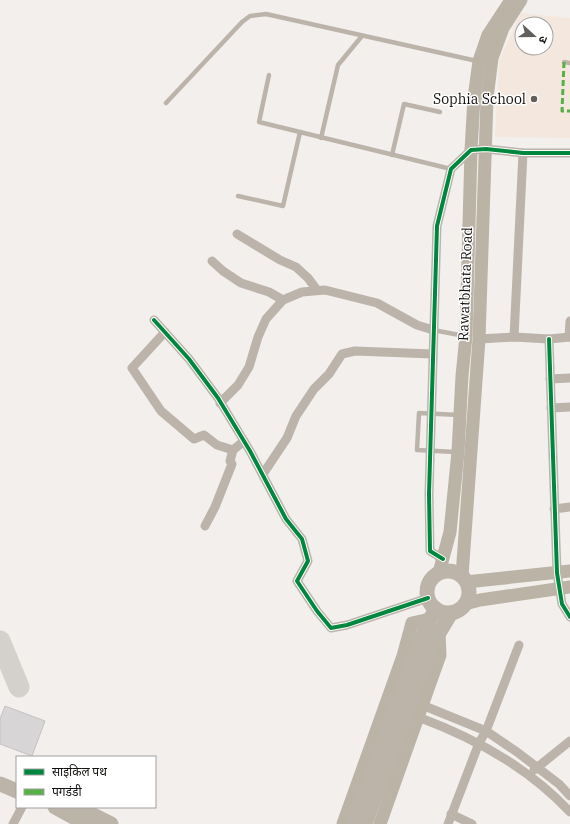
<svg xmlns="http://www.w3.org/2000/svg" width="570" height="824" font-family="'IBM Plex Serif','Noto Sans Devanagari',serif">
  <rect width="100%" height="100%" fill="#f2efec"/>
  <path fill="#f4e8de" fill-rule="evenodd" d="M521,13l49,5v120l-75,-1 4,-76zM522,24h24v24h-24z"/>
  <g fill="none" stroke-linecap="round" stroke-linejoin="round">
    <path stroke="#d4d1cc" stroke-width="21" d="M0,641l19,46"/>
  </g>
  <path fill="#d8d5d6" stroke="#c4c2c2" d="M5,706l40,15 -13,35 -32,-12v-25z"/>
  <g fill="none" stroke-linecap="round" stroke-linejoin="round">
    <g stroke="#bcb4aa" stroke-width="4.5">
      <path d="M564,62l6,1"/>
      <path d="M269,75l-10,47 192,47"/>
      <path d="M166,103l76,-81 8,-6 16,-2 211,47"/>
      <path d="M321,138l17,-73 24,-29"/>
      <path d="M392,155l12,-51 36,8"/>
      <path d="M238,196l45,10 17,-74"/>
      <path d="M433,330l32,6"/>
      <path d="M456,452l-39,-2 2,-37 40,2"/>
    </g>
    <g stroke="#bcb4aa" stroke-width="9">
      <path d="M237,234l43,26 16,7 12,11 9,12"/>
      <path d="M212,261l11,10 18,12 28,9 14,8"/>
      <path d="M154,320l35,39 29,39 32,53 36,68 16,20 6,22 -11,20 20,30 14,17 16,-3 81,-27"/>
      <path d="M165,332l-33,36 29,43 33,28 10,-4 13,10 16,5"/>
      <path d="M514,337l9,-184"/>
      <path d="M569,337l1,-16"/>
      <path d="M479,339l35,-2 35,2 21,-2"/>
      <path d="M549,339l8,234 5,31 8,13"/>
      <path d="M550,379l20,-1"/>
      <path d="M220,403l18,-18 11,-18 9,-30 8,-18 17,-19 19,-8 23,-2 52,13 40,22 16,5"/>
      <path d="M551,408l19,-1"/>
      <path d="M263,474l24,-36 9,-22 18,-27 15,-15 13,-20 13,-3 78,3"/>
      <path d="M554,509l16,-2"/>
      <path d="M205,526l10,-19 17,-43 -2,-3 3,-11 11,-9"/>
      <path d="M443,559l-13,-8 -1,-57 8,-268 14,-57 20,-19 15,-1 37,4h47"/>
      <path d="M422,705l64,26 31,21 42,32 11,12"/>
      <path d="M418,717c57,21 110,50 152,95"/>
      <path d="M534,770l36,-29"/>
      <path d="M451,814l21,10"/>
      <path d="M13,824l9,-17"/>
      <path d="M448,824l31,-81 7,-12 33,-86"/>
    </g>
    <g stroke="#bbb3a6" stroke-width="13">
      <path d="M439,573l11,-41 8,-80 4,-76 4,-40 5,-186 3,-52 5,-37 9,-26 21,-32"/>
      <path d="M462,576l17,-237 8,-241 5,-40 11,-30 18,-28"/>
      <path d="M466,582l104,-11"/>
      <path d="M465,604l15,-4 90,-13"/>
      <path d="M343,824l60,-168 9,-33 18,-4"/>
      <path d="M380,824l60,-169 -1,-22"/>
    </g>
    <g stroke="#bcb4a8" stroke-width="15">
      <circle cx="448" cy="592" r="21"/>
      <path d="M0,784l17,7"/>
      <path d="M55,807l31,17"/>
      <path d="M77,807l34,17"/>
      <path d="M354,824l66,-183 10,-22 6,-10"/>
      <path d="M365,824l65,-176 21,-35"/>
    </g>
    <path stroke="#55b144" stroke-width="3" stroke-dasharray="6 3" stroke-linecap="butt" d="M564,62l-2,49h8"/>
    <defs>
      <g id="cycleway">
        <path d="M154,320l35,39 29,39 32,53 36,68 16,20 6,22 -11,20 20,30 14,17 16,-3 81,-27"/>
        <path d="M549,339l8,234 5,31 8,13"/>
        <path d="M443,559l-13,-8 -1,-57 8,-268 14,-57 20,-19 15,-1 37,4h47"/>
      </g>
    </defs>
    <use href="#cycleway" stroke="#fff" stroke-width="6"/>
    <use href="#cycleway" stroke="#00873e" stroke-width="4"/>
  </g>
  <circle fill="#615f5c" stroke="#fff" stroke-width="1.5" cx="534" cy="99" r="4"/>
  <g text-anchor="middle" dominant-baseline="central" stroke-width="3" stroke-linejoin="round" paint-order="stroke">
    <g font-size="14" fill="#13110f" stroke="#fff" text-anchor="end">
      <text x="526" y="99">Sophia School</text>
    </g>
    <g font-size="14" fill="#13110f" stroke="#fff">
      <text transform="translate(465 284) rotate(-88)">Rawatbhata Road</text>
    </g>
  </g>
  <rect x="16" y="756" width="140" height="52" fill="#ffffff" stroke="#a1a09f"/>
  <rect x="24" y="769" width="20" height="6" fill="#00873e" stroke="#a1a09f"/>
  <text x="52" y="776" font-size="12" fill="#13110f">साइकिल पथ</text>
  <rect x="24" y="789" width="20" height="6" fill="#55b144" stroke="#a1a09f"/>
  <text x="52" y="796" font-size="12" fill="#13110f">पगडंडी</text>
  <g transform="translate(534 36) rotate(111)"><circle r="19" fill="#ffffff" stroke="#a1a09f"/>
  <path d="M0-3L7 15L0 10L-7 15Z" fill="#615f5c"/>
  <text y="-6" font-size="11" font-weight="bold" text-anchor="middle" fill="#13110f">उ</text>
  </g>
</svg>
